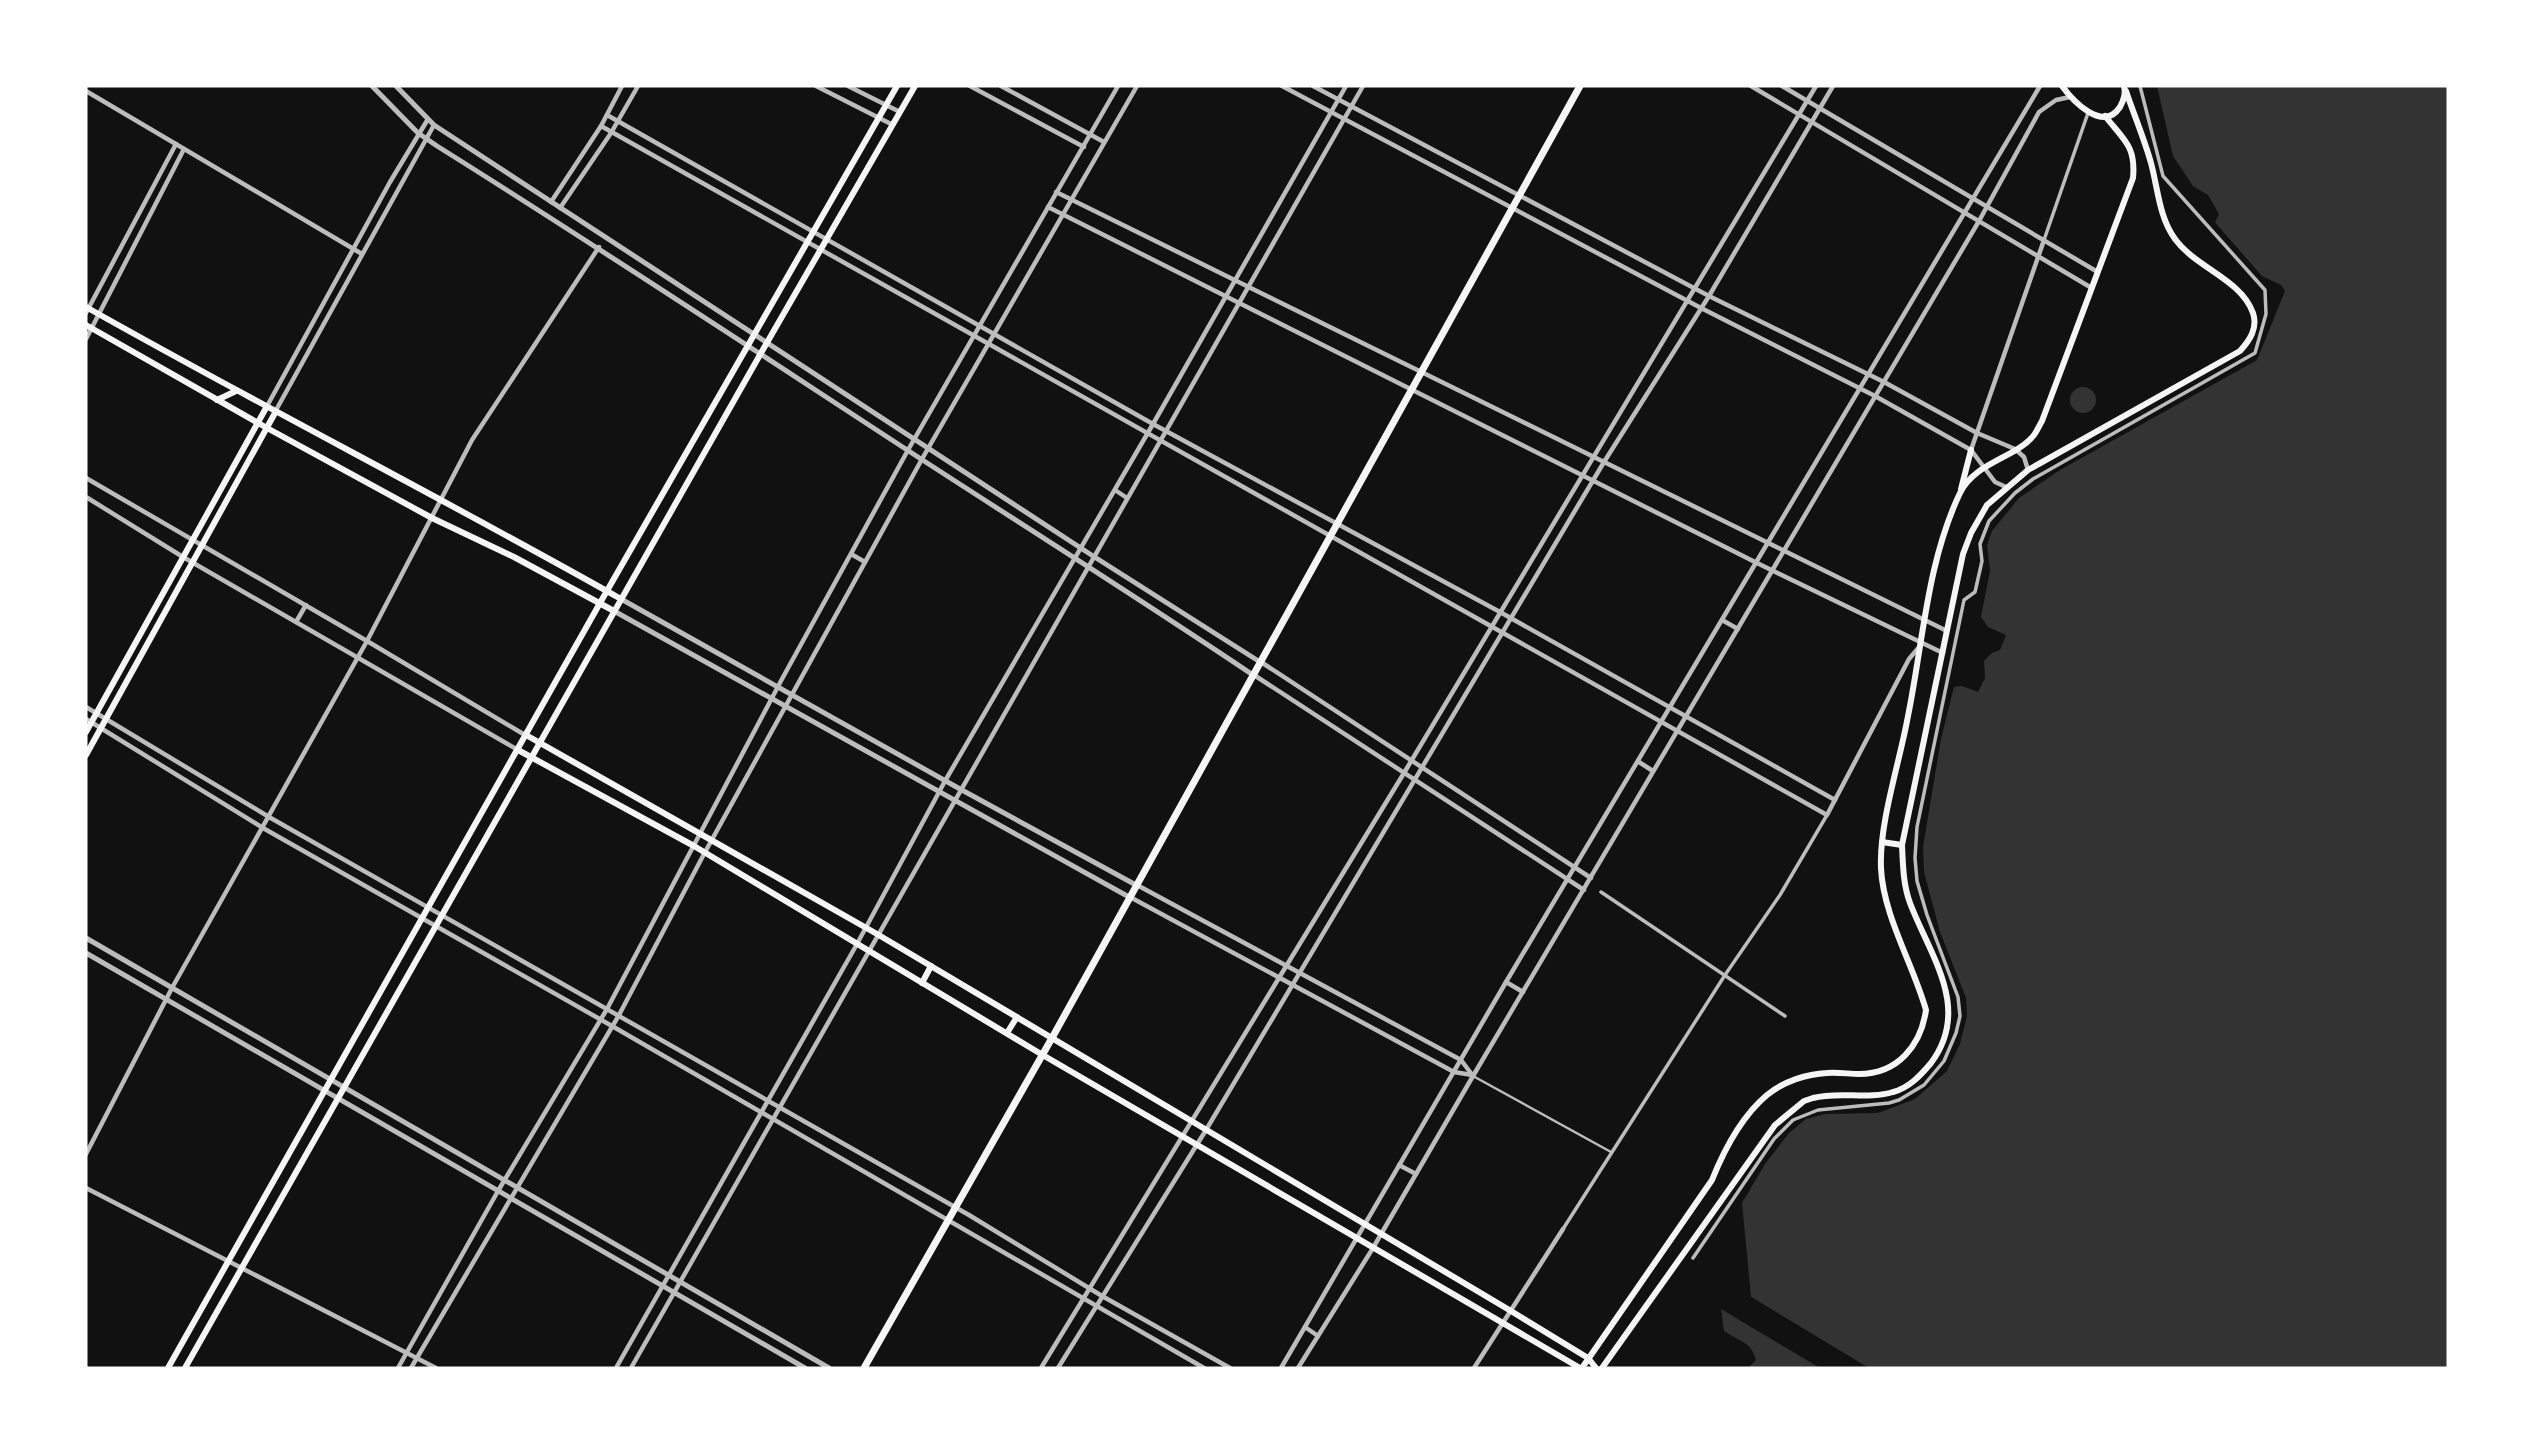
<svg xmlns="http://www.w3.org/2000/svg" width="2534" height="1454" font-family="'PT Sans',sans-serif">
  <rect width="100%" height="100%" fill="#111"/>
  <g fill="#333">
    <path d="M2157,86h291v1282h-579l-118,-71 -9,-94 23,-39 24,-31 17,-14 19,-5 53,-1 37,-14 32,-28 13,-27 7,-28 -1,-18 -26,-66 -16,-60 -1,-25 18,-108 13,-52 8,-1 16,6 7,-14 -1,-17 8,-8 8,-3 6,-15 -18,-8 -7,-10 9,-46 -3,-26 5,-14 27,-33 41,-28 197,-110 28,-69 -4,-6 -19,-9 -44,-50 -3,-4 4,-8 -11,-19 -15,-9 -20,-30z"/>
    <circle cx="2083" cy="400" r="13"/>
    <path d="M1721,1309l99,59h-72l8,-8c-5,-19 -18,-19 -32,-29z"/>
  </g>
  <path fill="#111" d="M1747,1295l4,2 114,71 -116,-68z"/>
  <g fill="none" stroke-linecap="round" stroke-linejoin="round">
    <path stroke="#bcbcbc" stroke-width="2.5" d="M1473,1076l138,76"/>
    <g stroke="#bcbcbc" stroke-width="3.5">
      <path d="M2044,240l44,-127"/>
      <path d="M1601,892l184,124"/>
      <path d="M1563,1229l162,-254 55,-80 47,-80"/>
      <path d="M1693,1258l81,-119 19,-19 25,-10 71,-7 10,-3 25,-15 20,-24 12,-28 4,-17 -2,-19 -31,-82 -10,-34 -2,-23 2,-31 47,-227 11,-8 7,-31 -2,-17 9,-23 26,-28 18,-14 222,-126 11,-39 -1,-24 -102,-114 -23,-90"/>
    </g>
    <g stroke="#bcbcbc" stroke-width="4.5">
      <path d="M816,86l77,39"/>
      <path d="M848,86l52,26"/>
      <path d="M970,86l114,61"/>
      <path d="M1001,86l103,56"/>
      <path d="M1282,86l419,222 174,88 96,54 24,32 11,5"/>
      <path d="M1313,86l396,210 175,86 93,51 38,16 9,8 4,13"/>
      <path d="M1751,86l339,201"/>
      <path d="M1782,86l314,185"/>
      <path d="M86,91l276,163"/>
      <path d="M607,115l546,309 347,188 335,188"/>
      <path d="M601,126l1226,689 82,-156 11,-13"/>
      <path d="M1056,192l891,439"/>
      <path d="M551,202l50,-76 21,-40"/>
      <path d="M1048,207l709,356 186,90"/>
      <path d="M560,208l51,-75 27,-47"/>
      <path d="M86,313l90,-169"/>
      <path d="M86,339l98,-190"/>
      <path d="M266,408l124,-226 38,-63"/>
      <path d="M275,412l159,-287"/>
      <path d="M1971,450l73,-210"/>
      <path d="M86,478l281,163 158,94"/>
      <path d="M1115,490l12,8"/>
      <path d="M86,497l97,60 335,193"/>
      <path d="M851,554l14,8"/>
      <path d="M1722,620l16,9"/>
      <path d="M296,622l10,-17"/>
      <path d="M1261,662l330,216"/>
      <path d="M1254,675l330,215"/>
      <path d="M86,707l183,110 700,398 133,81 128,72"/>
      <path d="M86,719l177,109 349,198 592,342"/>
      <path d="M1639,762l14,9"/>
      <path d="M1137,885l324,175 12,16"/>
      <path d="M1130,897l324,175 18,3"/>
      <path d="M1506,982l17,10"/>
      <path d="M86,1154l86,-166 195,-347 105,-201 127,-193"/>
      <path d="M1399,1165l17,9"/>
      <path d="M86,1188l350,180"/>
      <path d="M1305,1327l13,9"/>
      <path d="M398,1368l100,-177 109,-182 175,-330 126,-229 210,-364"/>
      <path d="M411,1368l208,-353 85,-161 218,-395 215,-373"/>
      <path d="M616,1368l241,-424 88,-163 208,-357 193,-338"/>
      <path d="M631,1368l732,-1282"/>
      <path d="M1041,1368l363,-595 412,-687"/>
      <path d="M1058,1368l148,-238 398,-668 105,-166 124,-210"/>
      <path d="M1281,1368l225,-386 534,-896"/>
      <path d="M1298,1368l75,-120 100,-172 506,-855 60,-109 17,-12 14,-3"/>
      <path d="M1474,1368l89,-139"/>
    </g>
    <g stroke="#bcbcbc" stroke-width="5">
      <path d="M372,86l46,47 19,13c163,102 323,208 484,313 111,72 222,142 332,216"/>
      <path d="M396,86l38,39 659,431 167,106"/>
      <path d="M621,599l339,190 176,96"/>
      <path d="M614,611l515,286"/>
      <path d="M86,938l743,430"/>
      <path d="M86,953l719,415"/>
    </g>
    <g stroke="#f5f5f5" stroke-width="6">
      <path d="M2062,86c11,15 41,47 58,21 4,-7 6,-14 4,-21"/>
      <path d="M86,307c177,100 358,192 535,292"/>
      <path d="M86,325l181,103 165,90 82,39 100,54"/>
      <path d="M217,400l19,-9"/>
      <path d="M1961,489l10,-39"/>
      <path d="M86,732l180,-324"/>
      <path d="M526,735l351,199 634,377 77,47 8,10"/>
      <path d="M518,750l176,96 347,208 539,314"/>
      <path d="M86,755l189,-342"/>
      <path d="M1882,842l20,3"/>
      <path d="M922,983l9,-17"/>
      <path d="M1007,1033l10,-16"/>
      <path d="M168,1368l432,-765 297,-517"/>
      <path d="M185,1368l576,-1015 154,-267"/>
      <path d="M1582,1368l130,-188c12,-30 30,-64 55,-85 17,-14 40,-21 60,-22 11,-1 22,1 32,1 39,0 62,-29 67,-64 -13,-46 -43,-95 -45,-142 -2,-45 19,-107 27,-152 15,-73 19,-154 52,-223 15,-31 56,-35 74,-58 3,-4 5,-9 8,-14l91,-243c3,-32 -9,-38 -28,-62"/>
      <path d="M1602,1368l173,-243 29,-24 9,-3c26,-7 55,2 80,-6 16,-4 28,-17 38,-29 41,-55 -1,-107 -21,-160 -7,-19 -7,-38 -8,-58l61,-291 8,-21 16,-28 41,-35 212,-119c10,-11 18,-23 13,-38 -12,-34 -57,-45 -78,-74 -16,-22 -17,-50 -24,-76 -7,-25 -17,-48 -25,-72"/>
    </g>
    <path stroke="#f5f5f5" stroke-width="7" d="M864,1368l188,-330 528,-952"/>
  </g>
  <rect width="2534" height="1454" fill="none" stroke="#ffffff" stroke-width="175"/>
</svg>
